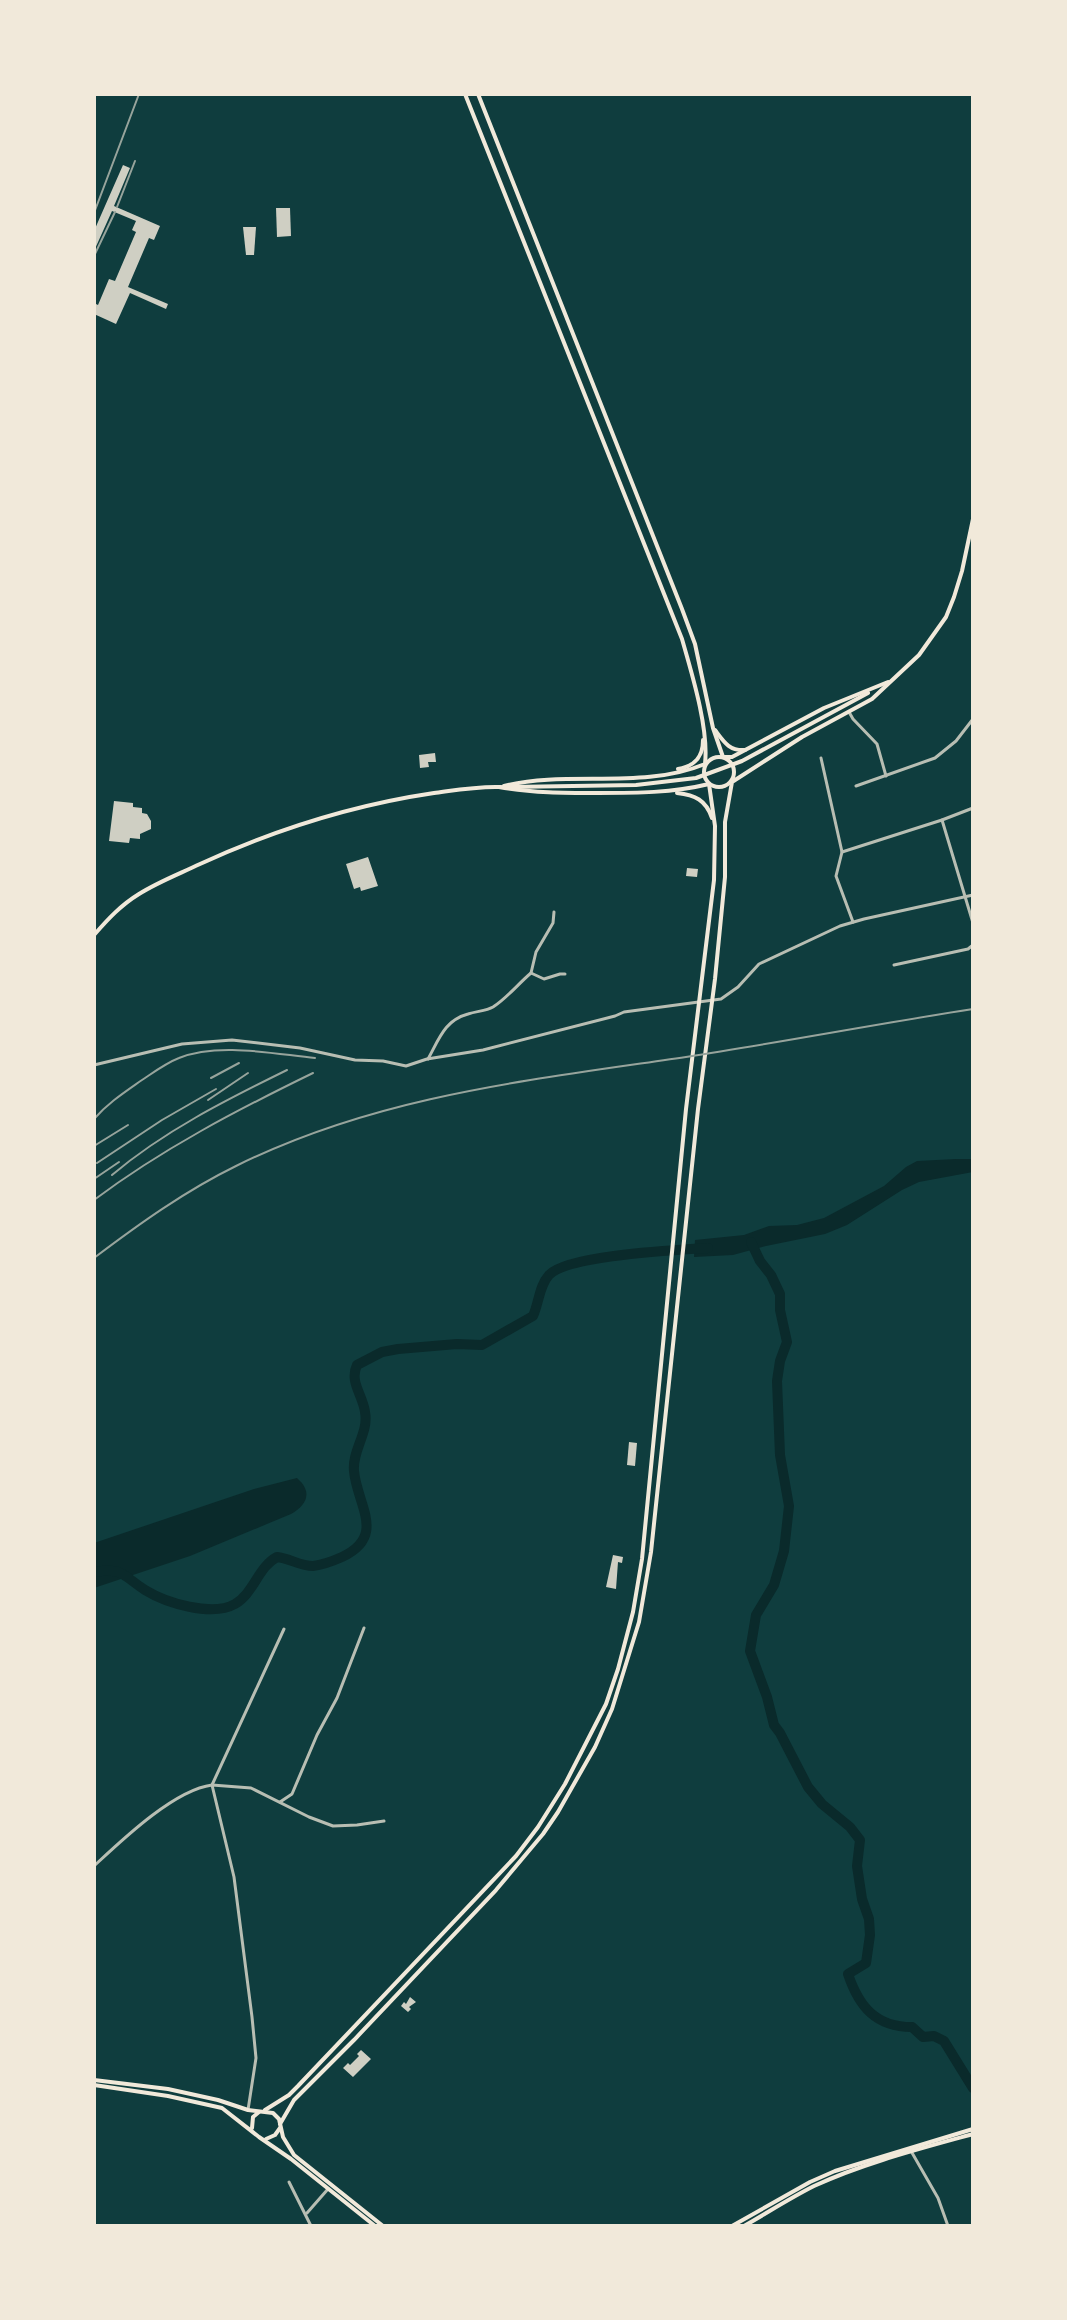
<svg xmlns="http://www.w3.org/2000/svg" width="1067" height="2320" font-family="'DejaVu Sans',sans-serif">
  <rect width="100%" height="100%" fill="#0f3d3e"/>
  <g fill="#0a2a2b">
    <path d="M956,1159h17v13l-54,10 -17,8 -55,35 -22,9 -59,12 -33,9 -39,2 1,-17 49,-5 25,-9 28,-1 27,-7 60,-32 22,-19 11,-6z"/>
    <path d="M297,1478c16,14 10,27 -6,36l-101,42 -96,32v-45l160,-54z"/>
  </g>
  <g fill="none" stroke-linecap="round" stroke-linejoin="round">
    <g stroke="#0a2a2b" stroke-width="10">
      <path d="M751,1242l9,19 11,14 9,19v16l7,32 -7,19 -3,20 3,74 9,51 -5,45 -10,34 -18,30 -6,36 17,46 7,28 6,8 28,54 14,17 28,23 10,13 -3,26 5,33 7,20 1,16 -4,28 -18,11c11,33 28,53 64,53l11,10 11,-1 10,5 29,47"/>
      <path d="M94,1572c29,-5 29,4 51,18 21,13 67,27 90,14 19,-11 23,-37 42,-47 12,1 23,9 36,9 9,-1 20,-5 29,-9 45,-21 15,-52 12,-86 -2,-21 15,-38 11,-59 -2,-17 -16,-30 -8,-47l25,-13 16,-3 59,-5 25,1 51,-29c6,-13 6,-30 16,-41 18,-20 128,-25 159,-27"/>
    </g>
  </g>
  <g fill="#cfcfc3">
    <path d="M123,165l7,3 -16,38 46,20 -6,14 -5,-2 -21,49 40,17 -2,5 -36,-16 -14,31 -22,-10 2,-6 -2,-1v-4l4,2 11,-26 6,2 21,-49 -4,-2 4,-9 -24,-10 -18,40v-20z"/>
    <path d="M276,208h14l1,28 -14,1z"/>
    <path d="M243,227h13l-2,28h-8z"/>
    <path d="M435,753l1,9h-8l1,5 -9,1 -1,-13z"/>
    <path d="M114,801l19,2v4l9,1v5l5,1 4,7v8l-11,5v5l-10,-1 -1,5 -20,-2z"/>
    <path d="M368,857l10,29 -17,5 -1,-4 -6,2 -8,-25z"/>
    <path d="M687,868l11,1 -1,8 -11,-1z"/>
    <path d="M629,1442l8,1 -2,23 -8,-1z"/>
    <path d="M613,1555l10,2 -1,6 -4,-1 -2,27 -10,-2z"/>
    <path d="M410,1997l6,5 -7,5 2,2 -3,3 -7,-6 3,-4 2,2z"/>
    <path d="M361,2050l10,9 -18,18 -10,-9 5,-5 2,2 9,-9 -2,-2z"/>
  </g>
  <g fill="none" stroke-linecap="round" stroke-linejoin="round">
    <g stroke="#b8beb3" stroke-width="3">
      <path d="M849,712l4,7 24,25 9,32"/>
      <path d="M821,758l21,94 -6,24 17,46"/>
      <path d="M856,786l79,-28 21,-17 17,-22"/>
      <path d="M942,820l31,103"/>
      <path d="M842,852l100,-32 31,-12"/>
      <path d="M554,912l-1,11 -17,29 -5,21 13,6 16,-5h5"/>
      <path d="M894,965l74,-16 5,-4"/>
      <path d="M428,1059c11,-20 17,-39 40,-45 9,-3 18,-3 25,-7 14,-9 25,-23 38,-34"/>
      <path d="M280,1802l12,-8 25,-59 20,-37 27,-70"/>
      <path d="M94,1866c28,-26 80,-76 118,-81l72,-156"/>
      <path d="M248,2110l8,-52 -4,-41 -18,-140 -22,-92 39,3 58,29 24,9 24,-1 27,-4"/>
      <path d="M911,2151l27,47 10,28"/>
      <path d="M289,2182l22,44"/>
      <path d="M307,2213l21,-24"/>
    </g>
    <path stroke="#b8beb3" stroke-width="3" d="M94,1065l88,-21 50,-4 68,8 55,12 28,1 23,5 21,-7 56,-9 132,-34 9,-4 97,-13 17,-12 21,-23 81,-38 24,-7 109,-24"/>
    <g stroke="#f1e9da" stroke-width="4">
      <path d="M465,94l217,545c10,35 27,90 23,125 -63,26 -136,6 -201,22"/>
      <path d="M478,94l204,515 13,35 18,84 10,29h9l92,-49 64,-26"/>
      <path d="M715,730c9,12 14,21 30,20"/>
      <circle cx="719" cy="772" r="15"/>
      <path d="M678,769c17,-3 25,-12 25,-29"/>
      <path d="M510,787l126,-2 60,-7 46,-17 126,-68"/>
      <path d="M677,793c18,2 29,7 35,25"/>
      <path d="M94,935c14,-16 27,-30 45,-41 19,-12 40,-20 61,-30 74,-34 153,-59 234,-71 22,-3 44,-7 67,-6"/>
      <path d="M265,2110l24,-15 9,-9 218,-230 22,-29 27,-43 41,-80 12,-35 15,-57 9,-53 44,-450 28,-229 1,-54 -6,-42c-37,9 -73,9 -111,9 -33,0 -66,0 -99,-6"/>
      <path d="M280,2124l14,-24 60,-60 142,-150 47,-56 15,-22 37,-65 17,-38 27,-87 12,-70 47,-443 17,-130 10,-102v-55l7,-40 70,-45 70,-38 47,-44 27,-38 8,-20 8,-26 11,-52"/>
    </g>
    <g stroke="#f1e9da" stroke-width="4">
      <path d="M94,2080l74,9 50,11 30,10 25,3 6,6 4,18 11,18 89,71"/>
      <path d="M94,2085l74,11 54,12 37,29 32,22 84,67"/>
      <path d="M252,2128l1,-11 6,-5"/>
      <path d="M266,2139l9,-4 5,-7"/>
      <path d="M732,2226l78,-44 25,-11 138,-42"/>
      <path d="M744,2226c23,-13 46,-28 70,-40 50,-23 105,-37 159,-52"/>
    </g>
    <g stroke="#97a49c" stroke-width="2">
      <path d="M117,207l18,-46"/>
      <path d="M94,213l45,-119"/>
      <path d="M94,256l21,-44"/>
      <path d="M211,1078l28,-15"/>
      <path d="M208,1100l40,-27"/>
      <path d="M94,1119c14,-16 31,-27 48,-39 12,-8 24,-17 37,-22 39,-16 95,-4 136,0"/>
      <path d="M94,1146l34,-21"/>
      <path d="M97,1163l65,-43 54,-31"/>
      <path d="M112,1175c52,-44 114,-75 175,-105"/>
      <path d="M94,1179l25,-17"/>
      <path d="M94,1200c68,-51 143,-90 219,-127"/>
      <path d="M94,1258c45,-34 91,-67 142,-92 143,-71 295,-86 450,-109 96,-15 191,-33 287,-48"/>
    </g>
  </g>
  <rect width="1067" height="2320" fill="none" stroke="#f1e9da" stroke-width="192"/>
</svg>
